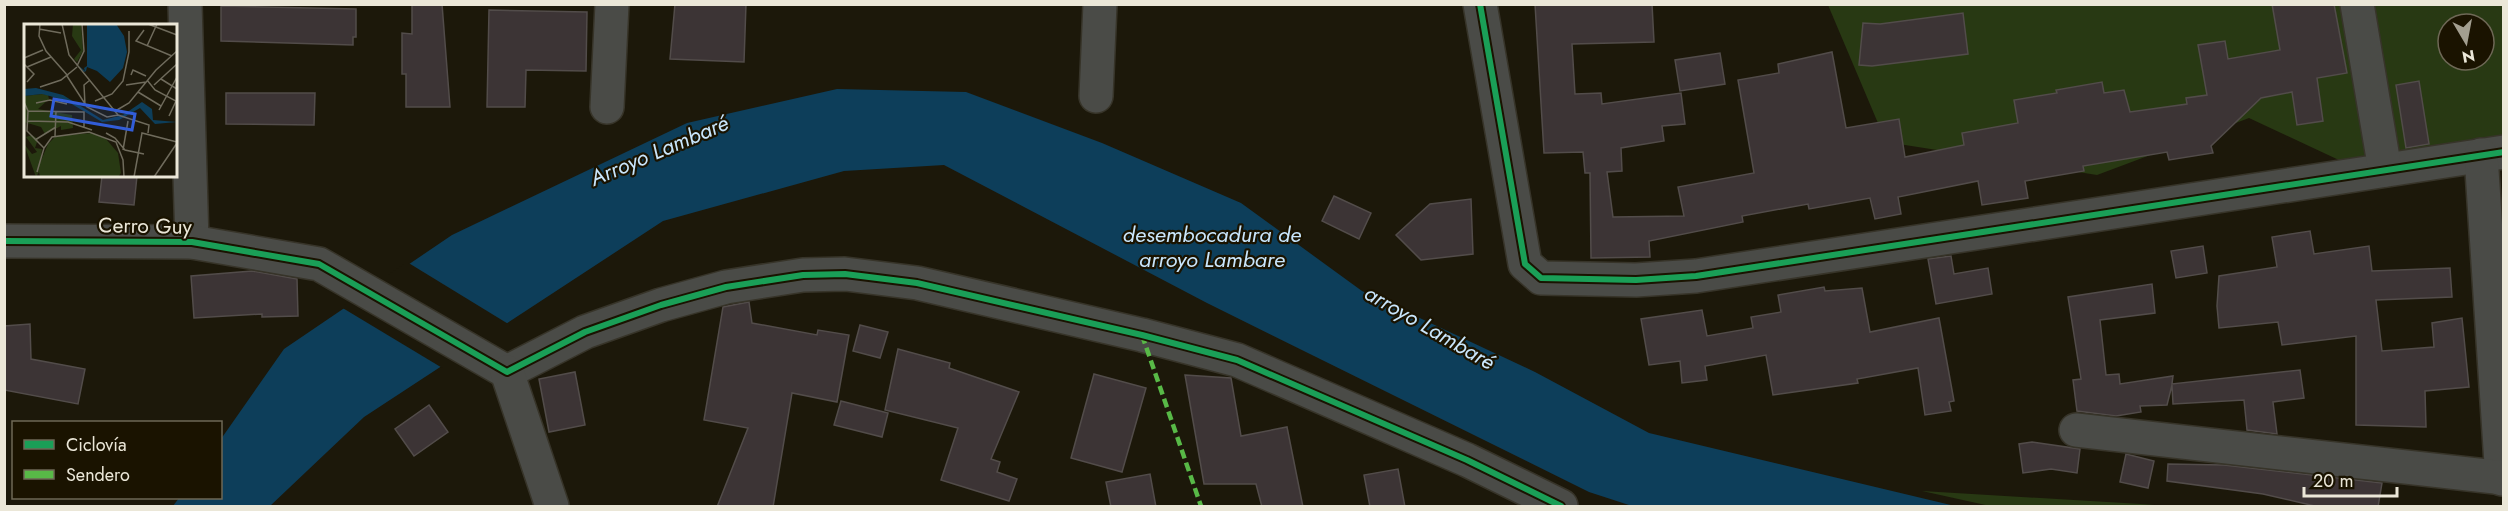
<svg xmlns="http://www.w3.org/2000/svg" width="2508" height="511" font-family="Jost,sans-serif">
  <rect width="100%" height="100%" fill="#1c180a"/>
  <g fill="#283913" fill-rule="evenodd">
    <path d="M1828,5h675v162l-115,16 -139,-65 -152,57 -211,-33zM2448,24h36v36h-36z"/>
    <path d="M1922,491l219,13 27,2h-178z"/>
  </g>
  <path fill="#0d3e5a" d="M837,89l129,3 136,51 139,60 121,88 173,81 114,61 306,73h-323l-43,-14 -382,-189 -263,-138 -100,6 -181,50 -299,196 -94,89h-97l6,-8h41l1,-59 63,-90 168,-114 235,-112z"/>
  <path fill="#1c180a" d="M407,262l103,63 -66,44 -103,-62z"/>
  <g fill="#3c3435" stroke="#524c4a" stroke-width="1.5">
    <path d="M412,4h30l8,103h-44v-33h-4v-41l10,1z"/>
    <path d="M675,4h71l-2,58 -74,-3z"/>
    <path d="M1535,4h117l2,38 -82,2 3,50 26,-1 1,11 79,-11 4,31 -23,2 2,15 -43,7 1,23 -15,1 6,45 71,-1 -6,-29 76,-14 -16,-93 41,-7 -1,-9 54,-12 14,76 53,-9 6,38 59,-12 -2,-12 56,-10 -4,-23 43,-7 -1,-3 46,-8 2,11 20,-3 6,22 57,-8 -1,-6 21,-3 -9,-50 27,-4 3,18 52,-9 -8,-46h62l13,69 -30,5 6,43 -26,4 -5,-33 -31,6 -50,48 2,7 -44,7 -2,-8 -84,14 1,5 -59,10 3,17 -46,7 -4,-24 -80,16 3,17 -26,5 -5,-21 -61,11 -1,-5 -66,12 1,6 -94,19 1,16 -59,1 -1,-85h-5l-2,-21 -39,1z"/>
    <path d="M221,6l135,3v28h-3v8l-132,-4z"/>
    <path d="M489,10l98,2 -1,59 -60,-1 -1,37h-38z"/>
    <path d="M1963,13l5,41 -96,12 -13,-1 4,-42 17,1z"/>
    <path d="M1720,53l5,31 -45,7 -5,-31z"/>
    <path d="M2419,81l10,63 -23,4 -10,-63z"/>
    <path d="M226,93h89l-1,32 -88,-1z"/>
    <path d="M102,176h35l-3,29 -35,-3z"/>
    <path d="M1334,196l37,17 -12,26 -37,-18z"/>
    <path d="M1471,199l2,55 -52,6 -25,-25 34,-31z"/>
    <path d="M2310,231l4,23 55,-8 3,25 78,-3 2,29 -76,3 6,51 52,-4 -2,-24 30,-5 7,69 -44,4 1,36 -70,-2v-89l-74,9 -4,-23 -59,6 -2,-22 2,-30 58,-9 -5,-30z"/>
    <path d="M2203,246l4,27 -31,5 -5,-27z"/>
    <path d="M1951,256l3,18 34,-6 4,26 -56,10 -8,-45z"/>
    <path d="M252,271l45,8 1,37 -36,1v-3l-68,4 -3,-42z"/>
    <path d="M2152,284l3,29 -55,7 6,55 13,-1 1,10 53,-8 -1,8 128,-14 4,28 -31,4 4,32 -30,-4 -3,-30 -71,4 -1,-19 -5,20 -27,1 1,6 -25,4 -39,-5 -4,-31 8,-1 -13,-82z"/>
    <path d="M1824,287l1,4 37,-3 8,44 69,-14 15,83 -5,1 2,9 -26,4 -7,-47 -61,11 1,4 -85,12 -7,-40 -61,11 2,14 -25,3 -2,-22 -31,4 -8,-46 61,-9 5,26 46,-8 -2,-11 30,-5 -3,-17z"/>
    <path d="M749,302l3,21 65,12 1,-5 31,5 -12,67 -45,-9 -19,114h-56l31,-79 -44,-8 19,-113z"/>
    <path d="M30,324l1,35 54,10 -7,35 -74,-14v-64z"/>
    <path d="M860,325l28,7 -8,26 -27,-7z"/>
    <path d="M898,349l52,14 -1,5 70,24 -28,67 9,3 -3,10 20,7 -8,22 -68,-21 17,-52 -73,-18z"/>
    <path d="M575,372l10,53 -36,7 -10,-53z"/>
    <path d="M1094,374l52,14 -24,84 -51,-14z"/>
    <path d="M1185,375l46,3 10,58 46,-9 16,80h-41l-6,-23h-52z"/>
    <path d="M841,401l47,12 -6,24 -48,-12z"/>
    <path d="M429,405l19,27 -34,24 -19,-27z"/>
    <path d="M2032,442l48,7 -3,24 -26,-4 -28,4 -4,-29z"/>
    <path d="M2126,454l28,7 -6,27 -28,-6z"/>
    <path d="M2168,464l56,1 158,18 -4,24h-59l-56,-13 -96,-13z"/>
    <path d="M1398,469l7,38h-35l-6,-32z"/>
    <path d="M1150,474l6,33h-45l-5,-25z"/>
  </g>
  <g fill="none" stroke-linecap="round" stroke-linejoin="round">
    <defs>
      <g id="minor">
        <path d="M185,4l7,238"/>
        <path d="M1480,4l45,260 16,14 95,2 60,-4 808,-124"/>
        <path d="M2357,4l28,166"/>
        <path d="M1096,96l4,-92"/>
        <path d="M607,107l5,-103"/>
        <path d="M2481,155l21,324"/>
        <path d="M4,241l188,1 127,22 188,108 78,-40 76,-27 65,-18 77,-12 42,-1 72,9 225,52 95,25 230,100 94,46"/>
        <path d="M507,372l45,134"/>
        <path d="M2076,430l428,48"/>
      </g>
    </defs>
    <use href="#minor" stroke="#373429" stroke-width="36"/>
    <use href="#minor" stroke="#4a4b47" stroke-width="33"/>
    <path stroke="#58b947" stroke-width="4.5" stroke-dasharray="9 4.5" stroke-linecap="butt" d="M1142,335l59,171"/>
    <defs>
      <g id="cycleway">
        <path d="M1480,4l45,260 16,14 95,2 60,-4 808,-124"/>
        <path d="M4,241l188,1 127,22 188,108 78,-40 76,-27 65,-18 77,-12 42,-1 72,9 225,52 95,25 230,100 94,46"/>
      </g>
    </defs>
    <use href="#cycleway" stroke="#1a1300" stroke-width="10"/>
    <use href="#cycleway" stroke="#1a9f57" stroke-width="6"/>
  </g>
  <g text-anchor="middle" dominant-baseline="central" stroke-width="4.5" stroke-linejoin="round" paint-order="stroke">
    <g font-size="21" fill="#ebe7d8" stroke="#1a1300">
      <text transform="translate(145 226) rotate(1)">Cerro Guy</text>
    </g>
    <g font-size="22" font-style="italic" fill="#c9e6fc" stroke="#1a1300">
      <text transform="translate(659 150) rotate(-23)">Arroyo Lambaré</text>
      <text x="1212" y="234">desembocadura de<tspan x="1212" dy="25">arroyo Lambare</tspan></text>
      <text transform="translate(1430 327) rotate(30)">arroyo Lambaré</text>
    </g>
  </g>
  <g transform="translate(24 24)">
    <rect width="153" height="153" fill="#1c180a"/>
    <path d="M49,0h8l2,27 -6,11 -3,-3 7,-9 -9,-14zM19,70l14,3 16,6 -25,-8 1,4 -11,10 34,6 1,13 -12,2v-4l-16,8 -4,-7 -17,-5v-26zM69,109l13,6 12,14 3,20 -3,4h-78l-1,-5 -3,5 -12,-33 8,10 5,-2 -11,-15 6,-2 6,4 -3,9 7,1 -2,14 8,-19 8,-8z" fill="#283913"/>
    <path d="M63,0h29l8,12 3,16 -4,16 -13,14 -13,-11 -10,-4 -1,4 -2,1 -5,-6 6,5 -1,-3 3,-2zM12,64l27,7 40,25 20,-5 19,-13 10,7 1,11 24,2 -22,2 -15,-16 -21,12 -17,2 -37,-22 -23,-6 -18,2v-7z" fill="#0d3e5a"/>
    <path fill="none" stroke="#6f6b5c" stroke-width="1.5" d="M16,0l-1,12 7,15 22,25M38,0l7,31 49,60M124,0l29,11M15,5l22,4M120,6l-8,11 36,15M123,22l10,-22M0,34l19,-8M0,40l10,10 -7,8M53,42l7,-15 -2,-27M3,43l24,-10M107,51l2,-5 13,6M43,52l20,31 20,10 11,-2 31,10 -1,8M137,55l16,10M123,56l8,10 21,11 -7,15M102,61l20,-3M130,61l23,-21M16,63l21,-7 16,-13M114,68l23,14M71,77l17,-7 11,-13 6,-29v-21M0,78l4,9 -1,20 17,17M12,79l14,-3 17,4M61,81l-1,-20 6,-5M93,86l12,-7 27,-33 21,-19M135,86l18,-33M4,87l56,1v15M4,97l40,1 24,8M82,109l9,5 10,12 19,4M31,112l1,-25M11,116l21,-13M99,126l5,-29M13,148l7,-24 8,-11 37,-5 27,10 7,18 1,17M110,153l8,-44 35,9M130,153l23,-34"/>
    <path fill="#325dd8" fill-opacity="0.15" stroke="#325dd8" stroke-width="3" d="M30,75l81,15 -3,16 -81,-14z"/>
    <rect width="153" height="153" fill="none" stroke="#ebe7d8" stroke-width="3"/>
  </g>
  <rect width="2508" height="511" fill="none" stroke="#ebe7d8" stroke-width="12"/>
  <rect x="12" y="421" width="210" height="78" fill="#1a1300" stroke="#6e6856" stroke-width="1.5"/>
  <rect x="24" y="440" width="30" height="9" fill="#1a9f57" stroke="#6e6856" stroke-width="1.5"/>
  <text x="66" y="451" font-size="18" fill="#ebe7d8">Ciclovía</text>
  <rect x="24" y="470" width="30" height="9" fill="#58b947" stroke="#6e6856" stroke-width="1.5"/>
  <text x="66" y="481" font-size="18" fill="#ebe7d8">Sendero</text>
  <g transform="translate(2466 42) rotate(170)"><circle r="28" fill="#1a1300" stroke="#6e6856" stroke-width="1.5"/>
  <path d="M0-4.5L10 22L0 15L-10 22Z" fill="#a39f90"/>
  <text y="-9" font-size="16" font-weight="bold" text-anchor="middle" fill="#ebe7d8">N</text>
  </g>
  <path d="M2304 487v9h93v-9" fill="none" stroke="#ebe7d8" stroke-width="3"/>
  <text x="2313" y="487" font-size="18" fill="#ebe7d8" stroke="#1a1300" stroke-width="4.5" paint-order="stroke">20 m</text>
</svg>
